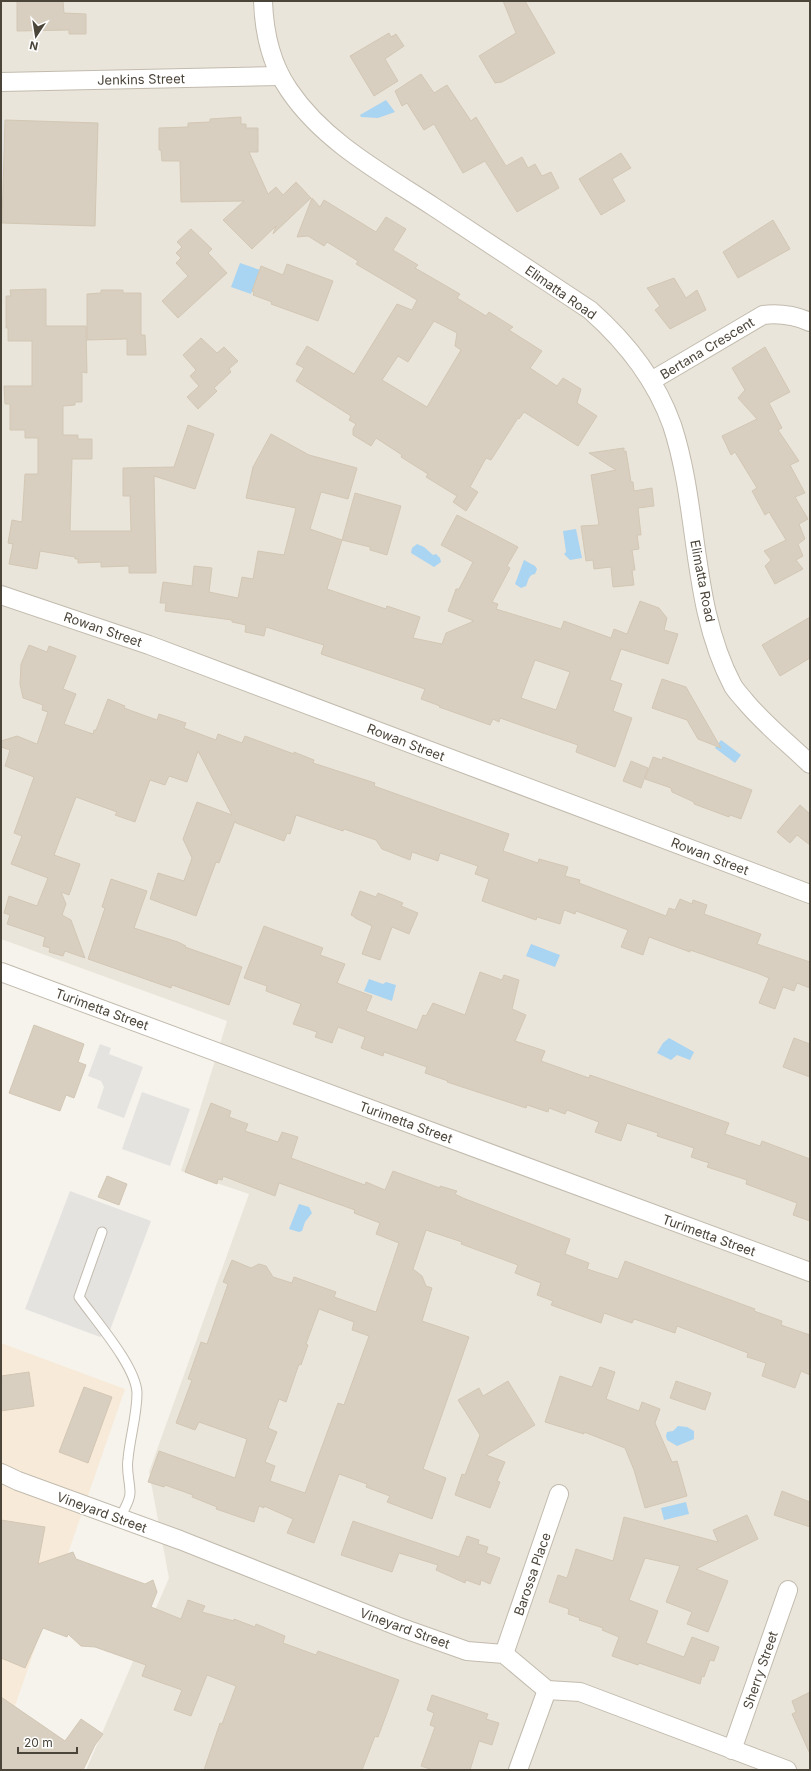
<svg xmlns="http://www.w3.org/2000/svg" width="811" height="1771" font-family="Inter,sans-serif">
  <rect width="100%" height="100%" fill="#f6f3ec"/>
  <path fill="#eae5da" d="M1,1h809v1769h-724l83,-192 -20,-106 100,-278 -68,-23 46,-150 -226,-82z"/>
  <path fill="#f7ead8" d="M1,1343l124,46 -124,357z"/>
  <g fill="#e5e3e0">
    <path d="M1,120h4l-3,103h-1z"/>
    <path d="M100,1044l11,4 -2,6 34,13 -19,51 -27,-10 7,-21 -3,-6 -13,-5z"/>
    <path d="M142,1092l48,17 -20,57 -48,-17z"/>
    <path d="M70,1191l81,30 -41,109 -10,7 -75,-28z"/>
  </g>
  <g fill="#a9d4f2">
    <path d="M386,100l9,12 -17,6 -17,-1 -1,-2z"/>
    <path d="M240,263l20,7 -9,24 -20,-7z"/>
    <path d="M576,529l6,29 -12,2 -6,-6 2,-2 -3,-21z"/>
    <path d="M417,544l7,3 9,8 3,-1 4,4 1,4 -7,5 -23,-14 1,-5z"/>
    <path d="M524,560l11,6 2,3 -2,5c-7,1 -6,6 -9,12l-5,2 -6,-4z"/>
    <path d="M721,740l20,15 -6,8 -20,-15z"/>
    <path d="M531,944l29,11 -5,12 -29,-11z"/>
    <path d="M369,979l14,5 3,-2 10,3 -4,16 -28,-10z"/>
    <path d="M669,1038l25,14 -4,8 -13,-5 -6,5 -14,-7 6,-10z"/>
    <path d="M299,1204l10,3 3,6 -7,9 -3,9 -3,1 -10,-3z"/>
    <path d="M678,1426l9,1 7,4v8l-17,7 -10,-6 -1,-4 1,-4 6,-1z"/>
    <path d="M686,1502l3,12 -25,6 -3,-12z"/>
  </g>
  <g fill="#d8cfc1" stroke="#d3c7b4" fill-rule="evenodd">
    <path d="M17,1h46l1,12 22,1v20h-17v-4l-52,1z"/>
    <path d="M503,1h22l30,52 -53,29 -7,1 -16,-27 37,-23z"/>
    <path d="M389,33l2,4 5,-3 8,12 -19,13 13,22 -24,15 -24,-40z"/>
    <path d="M421,74l13,19 13,-8 24,36 5,-4 30,49 16,-9 6,11 7,-4 7,12 9,-4 8,16 -42,24 -32,-51 -22,12 -29,-49 -10,6 -17,-27 -5,3 -7,-15z"/>
    <path d="M241,117v7h5v4h12v24h-9l19,42 8,-7 7,8 13,-13 15,16 -38,36 3,-8 -24,23 -29,-29 21,-19 -63,1 -1,-41h-18l-1,-11h-2v-22l29,-1v-4l22,-1v-3z"/>
    <path d="M5,120l93,3 -3,103 -93,-3z"/>
    <path d="M621,153l10,15 -19,11 13,22 -24,14 -22,-36z"/>
    <path d="M312,198l8,9 4,-7 52,32 10,-15 20,12 -13,21 25,15 -3,3 45,26 -3,4 29,18 3,-4 24,15 -4,3 33,21 -12,17 27,18 6,-8 18,11 -4,14 20,13 -19,30 -54,-34 -5,7 -1,-1 -27,42 -5,-2 -16,29 8,5 -12,19 -13,-9 4,-6 -31,-19 2,-3 -27,-17 1,-2 -26,-17 -5,8 -18,-11v-6l3,-5 -7,-4 2,-4 -55,-35 8,-13 -8,-4 11,-18 47,28 43,-70 15,6 5,-10 -61,-36 2,-3 -31,-19 -3,4 -16,-10 -11,1zM434,321l23,12 -2,13 6,4 -34,57 -45,-27 16,-24 10,6z"/>
    <path d="M773,220l17,29 -52,29 -15,-26z"/>
    <path d="M191,229l21,20 -4,4 19,20 -49,45 -16,-17 26,-25 -12,-13 5,-5 -5,-5 6,-6 -5,-5z"/>
    <path d="M287,264l46,17 -15,40 -47,-17 1,-2 -19,-7 1,-3 -2,-1 9,-25 22,9z"/>
    <path d="M674,278l12,20 11,-8 9,20 -36,19 -15,-19 5,-4 -13,-18z"/>
    <path d="M46,289v37h40l1,47 -5,-1v30h-7v3l-12,1v29h15v4h14v20h-20l-2,72h61l-1,-35h-7v-28l51,-1 14,-42 26,9 -19,55 -41,-13 2,97h-27v-7l-28,1v-5l-23,1v-4h-3v-2l-35,-6 -3,18 -28,-5 4,-20 -5,-1 4,-23 10,2 3,-48h13v-36h-13v-8h-15v-26h-5l-1,-18h28v-45h-24v-13h-2v-32h5l-1,-6z"/>
    <path d="M101,290h22v3h18v42h4l1,20h-19v-16l-40,1v-46l14,-1z"/>
    <path d="M201,338l16,15 7,-6 14,14 -9,8 2,3 -17,16 3,3 -19,18 -11,-12 12,-11 -9,-10 6,-6 -13,-15z"/>
    <path d="M765,347l25,45 -21,11 13,25 -4,2 21,31 -9,4 15,28 -10,4 13,22 -9,5 6,15 -7,5 5,12 -7,4 7,9 -28,15 -10,-18 6,-6 -7,-9 22,-11 -17,-28 -4,3 -13,-24 5,-3 -22,-36 -4,3 -9,-19 35,-17 -19,-21 7,-8 -13,-22z"/>
    <path d="M271,434l38,21 48,13 -9,31 -27,-7 -11,37 32,11 13,-47 46,13 -14,49 -17,-5v-3l-28,-7 -15,49 59,20 1,-3 33,11 -7,21 29,6 4,-11 28,-12 -26,-10 8,-22h3l14,-27 -32,-17 16,-30 61,32 -11,19 3,2 -18,34 6,2 -2,5 65,20 3,-8 47,17 3,-9 13,5 13,-33 19,7 8,10 -3,12 14,4 -10,30 -47,-15 -11,31 12,4 -9,27 19,7 -17,49 -39,-15 2,-7 -38,-13 -40,-14 -1,4 -6,-3 -3,6 -51,-18 1,-1 -19,-7 4,-10 -104,-35 3,-9 -58,-18 -2,9 -19,-4 1,-7 -14,-3v-2l-67,-9 1,-8h-6l3,-21 29,4 2,-20 18,2 -3,24 29,6 4,-21 11,2 5,-28 26,4 12,-47 -50,-10 7,-31zM535,660l35,12 -14,38 -35,-12z"/>
    <path d="M624,448v4l2,-1 5,31h2l1,9 18,-3 2,18 -16,2 3,27h-4l2,14 -7,1 3,20h-3l2,15 -21,2 -2,-20 -17,2 -1,-9 -7,1 -5,-35 18,-1 -8,-50 25,-5 -27,-17z"/>
    <path d="M810,617v41l-30,18 -18,-31z"/>
    <path d="M29,645l18,7 2,-6 27,10 -13,33 13,5 -12,30 29,10 1,-4h2l12,-31 17,7 -1,2 33,12 2,-6 27,9 -2,5 32,12 2,-6 24,9 3,-7 49,18v-2l20,8 -1,3 62,20 -1,3 135,48 -6,17 35,12 1,-4 29,8 -3,9 15,4 -1,3 87,33 3,-8 6,2 5,-11 12,5 1,-4 14,5 -3,9 57,20 -4,10 53,18v26l-13,-5 -3,8 -11,-4 -8,22 -16,-6 10,-25 -12,-5 -67,-23v2l-41,-15 -6,18 -22,-8 7,-17 -52,-19 -1,3 -11,-4 -4,14 -23,-7 -1,3 -54,-19 7,-22 -14,-5 3,-8 -38,-13 -2,8 -26,-9 -2,8 -28,-11 -6,-9 -32,-11 -1,2 -47,-16 -6,19 -3,-1 -3,8 -48,-18 -1,-2 -16,42 -3,-1 -20,54 -46,-17 8,-26 26,8 8,-23 -9,-19 14,-37 35,13 -34,-64 -11,31 -18,-6 -4,9 -15,-5 -15,42 -20,-7 2,-3 -41,-15 -22,58 26,9 -11,31 -8,-3 5,12 -4,11 9,5 14,38 -20,-7 -2,5 -14,-4 1,-4 -7,-2 2,-9 -38,-13 3,-9 -6,-2 5,-17 28,10 11,-28 -37,-14 11,-28 -8,-3 20,-56 -29,-11 5,-16 -9,-3v-6l16,-5 20,8 11,-32 -6,-2 1,-5 -20,-7 -3,-14 1,-20z"/>
    <path d="M662,679l24,8 35,61 -23,-9 -11,-19 -35,-12z"/>
    <path d="M653,757l9,3 1,-3 89,33 -11,29 -11,-4 -1,2 -35,-13v-2l-22,-10 -1,-4 -26,-9z"/>
    <path d="M631,761l17,7 -7,20 -18,-7z"/>
    <path d="M800,805l10,9v31l-13,-10 -7,8 -13,-11z"/>
    <path d="M111,879l36,12 -13,37 44,14 8,4 -1,1 57,20 -13,38 -57,-20 -1,3 -83,-29 17,-51 -3,-1z"/>
    <path d="M360,891l16,6 2,-4 25,10 -2,3 17,7 -9,21 -17,-7 -12,33 -18,-6 10,-28 -17,-8v-1l-4,-2z"/>
    <path d="M264,926l59,22 -3,7 25,9 -8,19 35,13 -6,15 51,19 6,-15 3,1 7,-13 32,12 15,-43 22,8 2,-5 15,5 -7,29 14,6 -11,26 30,10 -4,10 48,17 1,-3 139,48 -4,11 35,12 2,-5 48,18v62l-17,-6 4,-12 -51,-19 1,-4 -40,-13 2,-4 -18,-6 3,-9 -37,-12 1,-3 -31,-10 -6,18 -26,-9 4,-10 -32,-12 -2,4 -16,-6 -1,4 -21,-7 -1,3 -79,-26 1,-1 -23,-8 2,-6 -43,-15 -1,4 -22,-8 4,-11 -27,-10 -6,16 -17,-6 2,-5 -24,-8 8,-20 -35,-13 1,-5 -23,-8z"/>
    <path d="M34,1025l50,19 -6,18 8,3 -12,33 -8,-3 -6,16 -51,-18z"/>
    <path d="M794,1038l16,6v33l-27,-10z"/>
    <path d="M211,1103l20,8 -2,6 19,7 -3,7 33,11 4,-10 16,5 -7,21 74,27 1,-3 19,8 8,-19 47,17v-2l17,5 -2,3 8,4 107,41 -5,15 24,9 -2,6 31,10 7,-18 130,48 -1,2 28,10 -1,4 29,10v40l-9,-4 -6,17 -33,-12 4,-13 -19,-6 1,-4 -71,-27 -2,7 -41,-14 -2,4 -28,-10 -3,10 -50,-18 2,-4 -16,-6 4,-12 -26,-10 3,-8 -57,-21 1,-2 -36,-12 -13,39 9,7 4,10 6,2 -10,33 47,16 -46,132 23,9 -14,41 -45,-17 3,-6 -24,-9 1,-3 -28,-10 -25,69 -27,-10 6,-14 -29,-13v2l-5,-2 -5,16 -38,-13 1,-2 -25,-10 1,-2 -28,-10 -1,2 -16,-5 11,-31 76,27 12,-39 -48,-17 -4,8 -19,-7 16,-43 -4,-1 13,-37 6,2 21,-60 -5,-2 9,-22 19,8 8,-4 7,2 7,11 19,6 2,-6 42,15 -2,5 42,15 23,-69 -23,-9 4,-11 -26,-10 1,-3 -76,-27 -4,13 -52,-20 -1,4 -4,-1 -1,5 -32,-12zM319,1309l35,13 -2,8 17,6 -25,69 -6,-2 -33,90 -35,-12 5,-15 -10,-4 12,-30 -9,-4 11,-29 7,3 13,-38 2,1 7,-20 -2,-1z"/>
    <path d="M107,1176l20,8 -8,21 -21,-8z"/>
    <path d="M600,1367l15,5 -9,27 33,12 3,-9 18,7 -5,14 17,39 5,-1 10,35 -42,12 -11,-38 -9,-22 -41,-16v2l-39,-12 15,-46 32,11z"/>
    <path d="M29,1372l5,34 -33,5v-35z"/>
    <path d="M508,1381l27,44 -49,30 19,7 -8,19 3,1 -10,26 -35,-13 7,-21 3,1 15,-40 -22,-35 21,-12 4,8z"/>
    <path d="M676,1381l35,12 -6,17 -35,-12z"/>
    <path d="M84,1387l28,10 -24,66 -29,-11z"/>
    <path d="M782,1491l28,11v25l-36,-12z"/>
    <path d="M747,1515l11,24 -62,30 32,12 -20,51 -21,-8 5,-12 -26,-10 14,-36 -35,-8 -16,42 29,11 -12,32 38,14 8,-20 27,10 -5,14 -4,-1 -6,17 -2,-1 -2,8 -61,-21 -1,2 -26,-9 7,-19 -17,-7 1,-2 -24,-8 1,-2 -12,-4 1,-5 -20,-7 9,-27 9,3 9,-29 37,12 11,-44 94,25 -5,-12z"/>
    <path d="M1,1520l44,7 -7,37 35,-12 3,7 69,25 8,-4 4,12 -6,15 30,12 7,-19 17,6 -3,6 32,9v-2l21,8 1,-3 29,12 -2,7 33,12 2,-4 81,29 -21,57 -3,-1 -13,34h-158l16,-47 2,1 14,-38 -29,-11 -16,41 -17,-6 8,-20 -40,-14 4,-11 -51,-18 -14,-1 -13,-12 -1,3 -24,-9 -18,40 -24,-10z"/>
    <path d="M353,1521l106,36 8,-21 12,4 -1,4 10,3 -2,6 14,5 -10,26 -9,-4 -1,5 -14,-5 -1,3 -29,-13 2,-5 -39,-12 -7,19 -51,-17z"/>
    <path d="M810,1692v62l-18,-40 4,-2 -4,-11z"/>
    <path d="M432,1695l56,19 -2,5 13,4 -7,22 -13,-4 -9,29h-37l-12,-4 14,-39 -5,-2 4,-12 -7,-3z"/>
    <path d="M1,1697l64,44 16,-22 22,15 -8,11 -12,25h-82z"/>
  </g>
  <g fill="none" stroke-linecap="round" stroke-linejoin="round">
    <defs>
      <path id="service" d="M102,1232l-23,65c16,23 57,69 58,96 0,22 -7,44 -9,66 -2,12 2,22 2,34 0,8 -7,18 -10,25"/>
      <g id="minor">
        <path d="M263,1c1,30 8,63 26,89 35,52 93,83 145,117 52,34 104,69 156,103 35,31 66,70 82,115 28,85 18,180 61,261 3,5 8,10 12,15 19,23 43,42 65,63"/>
        <path d="M1,82l279,-6"/>
        <path d="M651,381l112,-66c17,-2 31,0 47,7"/>
        <path d="M1,595l148,50 661,249"/>
        <path d="M1,972l809,300"/>
        <path d="M1,1473l17,8 162,59 222,88 65,23 37,3 43,36 33,2 207,78"/>
        <path d="M504,1654l55,-160"/>
        <path d="M732,1750l56,-160"/>
        <path d="M518,1770l29,-80"/>
      </g>
    </defs>
    <use href="#service" stroke="#c2bbae" stroke-width="11"/>
    <use href="#minor" stroke="#c2bbae" stroke-width="20"/>
    <use href="#service" stroke="#fff" stroke-width="9"/>
    <use href="#minor" stroke="#fff" stroke-width="18"/>
  </g>
  <g text-anchor="middle" dominant-baseline="central" stroke-width="3" stroke-linejoin="round" paint-order="stroke">
    <g font-size="13" fill="#4b4439" stroke="#fff">
      <text transform="translate(141 79) rotate(-1)">Jenkins Street</text>
      <text transform="translate(561 292) rotate(35)">Elimatta Road</text>
      <text transform="translate(707 348) rotate(-31)">Bertana Crescent</text>
      <text transform="translate(703 581) rotate(79)">Elimatta Road</text>
      <text transform="translate(103 629) rotate(19)">Rowan Street</text>
      <text transform="translate(406 742) rotate(21)">Rowan Street</text>
      <text transform="translate(710 856) rotate(21)">Rowan Street</text>
      <text transform="translate(102 1009) rotate(20)">Turimetta Street</text>
      <text transform="translate(406 1122) rotate(20)">Turimetta Street</text>
      <text transform="translate(709 1235) rotate(20)">Turimetta Street</text>
      <text transform="translate(102 1512) rotate(20)">Vineyard Street</text>
      <text transform="translate(532 1574) rotate(-71)">Barossa Place</text>
      <text transform="translate(405 1628) rotate(20)">Vineyard Street</text>
      <text transform="translate(760 1670) rotate(-71)">Sherry Street</text>
    </g>
  </g>
  <rect width="811" height="1771" fill="none" stroke="#4b4439" stroke-width="4"/>
  <g transform="translate(36 36) rotate(192)" stroke="#ffffff" stroke-width="3" paint-order="stroke">
  <path d="M0-3L7 15L0 10L-7 15Z" fill="#4b4439"/>
  <text y="-6" font-size="11" font-weight="bold" text-anchor="middle" fill="#4b4439">N</text>
  </g>
  <path d="M18 1747v6h59v-6" fill="none" stroke="#4b4439" stroke-width="2"/>
  <text x="24" y="1747" font-size="12" fill="#4b4439" stroke="#ffffff" stroke-width="3" paint-order="stroke">20 m</text>
</svg>
